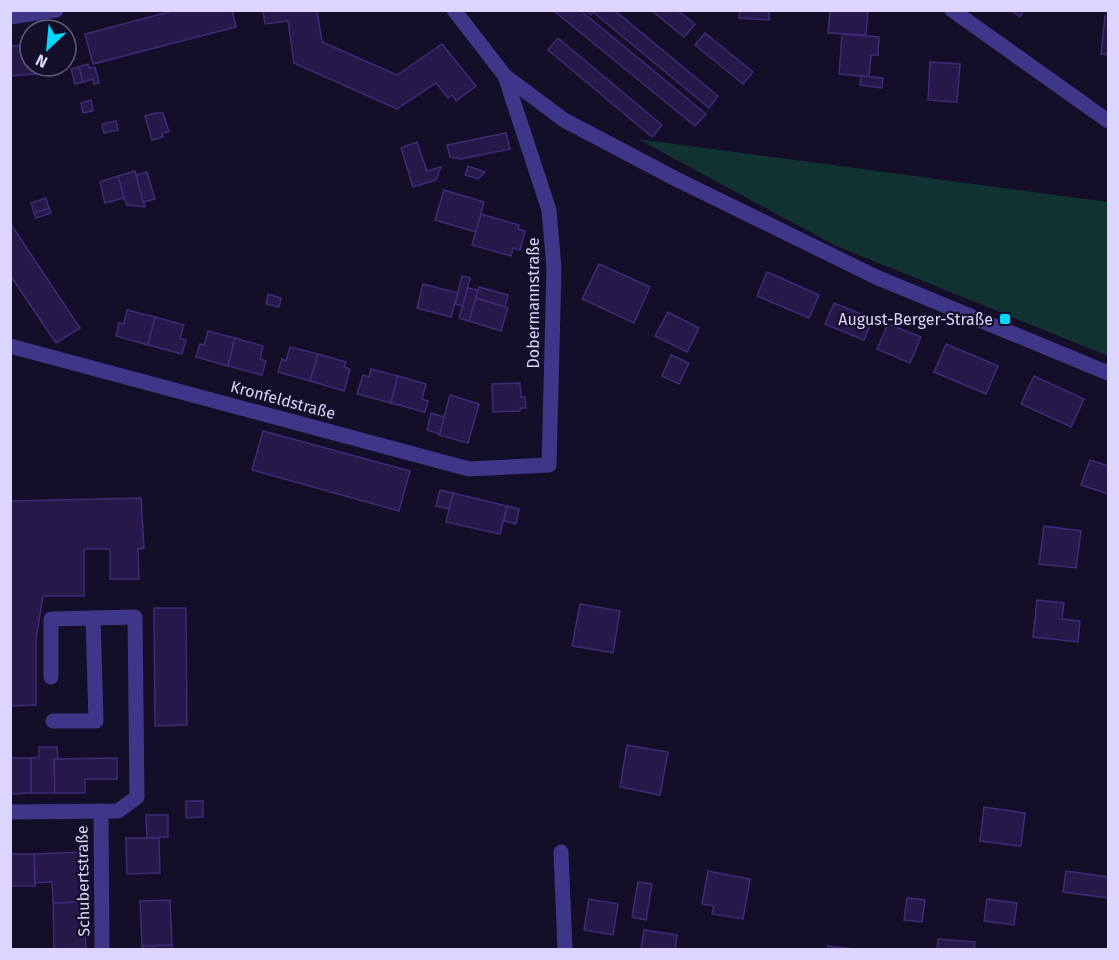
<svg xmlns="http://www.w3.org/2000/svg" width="1119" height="960" font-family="'Fira Sans',sans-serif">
  <rect width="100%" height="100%" fill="#140e28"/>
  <path fill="#113232" d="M638,139l470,63v154l-274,-111z"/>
  <g fill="#26194a" stroke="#3e2a77" stroke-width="1.5">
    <path d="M176,10h56l4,17 -143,37 -8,-30z"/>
    <path d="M263,10h54l5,32 75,33 45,-31 34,42 -20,15 -4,-6 -4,3 -12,-15 -39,26 -103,-46 -6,-42 -23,3z"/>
    <path d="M580,10l126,104 -11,12 -141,-115z"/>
    <path d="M585,10h29l104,86 -9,12 -116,-96 -2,3z"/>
    <path d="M651,10h26l18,14 -11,13z"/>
    <path d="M740,10h29v10l-30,-2z"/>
    <path d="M830,10h38l-2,25 -38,-2z"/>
    <path d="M1010,10h14l-4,7z"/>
    <path d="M1105,16h3v39l-7,-1z"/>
    <path d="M705,33l48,39 -10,12 -48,-39z"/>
    <path d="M842,34l37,3 -1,18h-7l-2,22 -30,-3z"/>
    <path d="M558,38l104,87 -10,12 -104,-87z"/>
    <path d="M30,45v21h27l1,6 -48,4v-30z"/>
    <path d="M930,62l30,2 -3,38 -29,-2z"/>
    <path d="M88,64l1,4 6,-1 4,16 -5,1 -1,-5 -10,3 -4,-15z"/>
    <path d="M79,67l4,15 -8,2 -4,-15z"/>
    <path d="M861,76l22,2 -1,10 -22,-3z"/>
    <path d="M91,100l2,11 -10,2 -2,-10z"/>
    <path d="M156,113h7l6,19 -7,1 1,4 -11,3 -7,-24z"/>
    <path d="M116,121l2,9 -14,3 -2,-9z"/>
    <path d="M506,133l4,16 -49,10 -11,-2 -3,-12z"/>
    <path d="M417,142l10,29 14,-4 -5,13 -23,7 -12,-39z"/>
    <path d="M468,166l17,6 -7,7 -13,-4z"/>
    <path d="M135,171l1,4 9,32 -18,-2 -3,-7 -6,-22z"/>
    <path d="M147,172l8,27 -12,3 -7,-27z"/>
    <path d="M118,176l6,22 -19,5 -5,-21z"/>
    <path d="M444,190l40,12 -8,30 -41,-12z"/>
    <path d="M46,198l3,10 -15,5 -3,-10z"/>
    <path d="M49,208l2,5 -15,5 -2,-5z"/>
    <path d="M481,214l38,11 -1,4 7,2 -5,19 -7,-2 -2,8 -39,-11z"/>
    <path d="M10,223l70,105 -24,15 -46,-68z"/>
    <path d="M599,264l51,23 -16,36 -52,-24z"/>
    <path d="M767,272l52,23 -10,23 -52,-22z"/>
    <path d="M462,276l8,2 -7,28 -8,-2z"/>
    <path d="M423,284l35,9 -7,24 -34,-9z"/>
    <path d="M479,287l29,8 -3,12 -29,-9z"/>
    <path d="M468,288l10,2 -9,31 -10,-3z"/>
    <path d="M268,294l13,4 -2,9 -13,-3z"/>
    <path d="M476,298l32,10 -7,23 -32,-10z"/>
    <path d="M834,303l39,16 -9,21 -39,-16z"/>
    <path d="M127,310l28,7 -7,28 -32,-9 3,-13 5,1z"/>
    <path d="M668,312l31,16 -12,24 -32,-16z"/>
    <path d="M155,317l29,8 -4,13 6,2 -4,14 -34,-9z"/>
    <path d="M888,324l33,13 -11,26 -33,-14z"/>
    <path d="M208,331l27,7 -7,28 -32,-9 4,-13 4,1z"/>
    <path d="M235,338l28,8 -3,13 6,2 -4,14 -34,-9z"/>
    <path d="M946,344l52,22 -12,28 -52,-22z"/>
    <path d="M290,347l28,7 -8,27 -32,-9 4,-13 4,2z"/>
    <path d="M318,354l28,8 -2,5 6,2 -6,22 -34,-10z"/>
    <path d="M671,355l18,8 -10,21 -17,-8z"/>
    <path d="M371,369l27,7 -7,27 -34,-9 6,-19 6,2z"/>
    <path d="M398,376l28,8 -4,15 6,2 -3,11 -34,-9z"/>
    <path d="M1034,376l50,23 -13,28 -50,-23z"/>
    <path d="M520,383l1,14h4l1,11h-6v3l-27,1 -1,-28z"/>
    <path d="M450,395l29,9 -11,39 -29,-8z"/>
    <path d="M431,413l13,4 -4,17 -13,-4z"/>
    <path d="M263,431l147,40 -11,40 -147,-41z"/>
    <path d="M1090,460l18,6v28l-27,-9z"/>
    <path d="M440,490l13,3 -4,16 -13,-3z"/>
    <path d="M453,493l54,13 -7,28 -54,-12z"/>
    <path d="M141,498l3,50 -6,1 1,30h-29v-30h-26v47h-41l-7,43v66l-26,1v-205z"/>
    <path d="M507,506l12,3 -3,15 -12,-3z"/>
    <path d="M1044,526l37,5 -5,37 -37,-4z"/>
    <path d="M1037,600l27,3 -2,16 18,2 -2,21 -45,-5z"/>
    <path d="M580,604l40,7 -7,42 -41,-7z"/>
    <path d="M154,608h32l1,117 -32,1z"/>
    <path d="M627,745l41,7 -8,43 -40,-8z"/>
    <path d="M39,747h18l1,12h-4l1,34h-24v-35l8,-1z"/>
    <path d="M10,758h21v35l-21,1z"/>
    <path d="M117,758v21h-32v14h-30l-1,-34z"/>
    <path d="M186,801h17v16l-17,1z"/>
    <path d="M984,807l41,6 -4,33 -41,-5z"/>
    <path d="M146,815h22v22l-21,1z"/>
    <path d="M126,838h33l1,35 -33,1z"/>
    <path d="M82,852l2,50 -31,1 -1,-21 -17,1 -1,-29z"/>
    <path d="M10,854h24l1,32h-25z"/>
    <path d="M708,871l42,8 -7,40 -31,-5 2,-8 -12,-2z"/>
    <path d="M1066,871l42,6v21l-45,-6z"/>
    <path d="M638,882l14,2 -6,36 -14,-3z"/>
    <path d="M907,898l18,2 -3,22 -18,-2z"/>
    <path d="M589,899l29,5 -5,31 -29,-5z"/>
    <path d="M987,899l30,4 -3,22 -30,-4z"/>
    <path d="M170,900l2,45 -30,1 -2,-45z"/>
    <path d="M84,902l2,48h-32l-1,-47z"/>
    <path d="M644,930l33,5 -2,15h-34z"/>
    <path d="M938,939l37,3 -1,8h-37z"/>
    <path d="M172,945v5h-30v-4z"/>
    <path d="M828,946l25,3v1h-26z"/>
  </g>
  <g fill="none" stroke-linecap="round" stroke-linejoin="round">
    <g stroke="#3e3789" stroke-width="15">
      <path d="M454,10l51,66 59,44 112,59 200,98 232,96"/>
      <path d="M952,10l156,111"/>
      <path d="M10,17l46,-7"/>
      <path d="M10,346l459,123 80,-4 5,-197 -5,-58 -44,-134"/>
      <path d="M53,721h43l-3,-103"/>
      <path d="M101,811l1,139"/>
      <path d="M10,812l108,-1 19,-14 -2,-180 -84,2v58"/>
      <path d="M561,852l4,98"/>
    </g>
  </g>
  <rect fill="#01d8ff" stroke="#140e28" stroke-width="2" x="999" y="313" width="12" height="12" rx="3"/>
  <g text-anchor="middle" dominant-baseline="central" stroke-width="4.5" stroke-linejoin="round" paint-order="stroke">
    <g font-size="16" fill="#dcd5ff" stroke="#140e28">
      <text transform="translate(533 303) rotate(-90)">Dobermannstraße</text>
      <text transform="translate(283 400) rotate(15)">Kronfeldstraße</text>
      <text transform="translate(83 881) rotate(-91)">Schubertstraße</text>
    </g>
    <g font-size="16" fill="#dcd5ff" stroke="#140e28" text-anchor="end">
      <text x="993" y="319">August-Berger-Straße</text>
    </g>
  </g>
  <rect width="1119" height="960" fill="none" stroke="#dcd5ff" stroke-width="24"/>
  <g transform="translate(48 48) rotate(206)"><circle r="28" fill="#140e28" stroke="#645e7e" stroke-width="1.5"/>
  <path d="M0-4.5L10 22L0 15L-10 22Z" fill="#01d8ff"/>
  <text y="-9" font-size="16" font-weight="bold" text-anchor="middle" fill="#dcd5ff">N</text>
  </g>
</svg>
